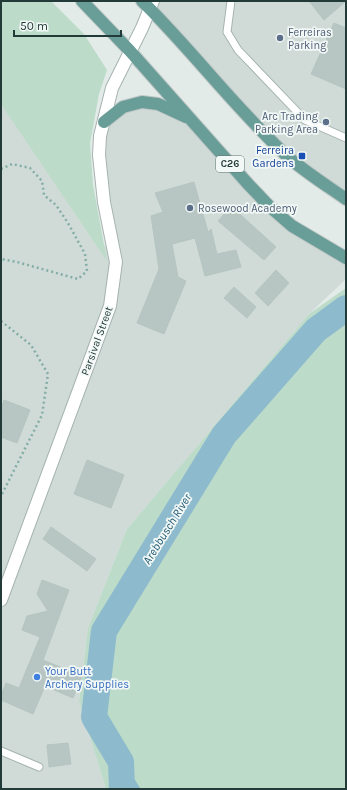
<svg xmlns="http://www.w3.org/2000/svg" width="347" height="790" font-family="Karla,sans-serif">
  <rect width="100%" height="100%" fill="#e2ebe8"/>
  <g fill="#d0dbd8">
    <path d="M154,1h192v198l-40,-27 -156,-163z"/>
    <path d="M1,89l114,172 -11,-59v-80l38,-20 49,18 78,86 77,52v21l-37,35 -182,215 -39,99 -9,72 27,89h-105z"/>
  </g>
  <g fill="#bcdbc9">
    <path d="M1,1h50l33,33 23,36 -8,24 -9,49 3,42 14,76 -106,-157z"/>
    <path d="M346,288v501h-240l-27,-88 9,-73 39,-99 182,-215z"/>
  </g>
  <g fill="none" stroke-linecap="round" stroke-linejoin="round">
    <path stroke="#8dbacd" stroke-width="4.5" d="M121,762l17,27"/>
    <path stroke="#8dbacd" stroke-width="26" d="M122,789l-1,-27 -27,-45 10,-86 120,-196 92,-105 30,-22"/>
  </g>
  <g fill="#b7c6c2" stroke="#b5c5c0">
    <path d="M309,1h37l-22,19z"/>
    <path d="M334,23l12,5v61l-35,-15z"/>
    <path d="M194,182l14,50 3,-3 6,25 19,-4 5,17 -36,9 -10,-38 -23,6 6,33 8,4 -22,53 -27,-11 22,-54 -8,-53 12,-4 -8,-19z"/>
    <path d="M231,206l45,41 -12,13 -46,-39z"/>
    <path d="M276,270l13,13 -21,23 -13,-13z"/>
    <path d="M234,287l22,20 -9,11 -23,-20z"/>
    <path d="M4,400l26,10 -13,33 -16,-6v-28z"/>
    <path d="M87,460l37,15 -13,33 -37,-14z"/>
    <path d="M51,527l45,32 -9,12 -44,-32z"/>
    <path d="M42,580l27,10 -26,70 39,16 -9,22 -28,-12 -12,28 -32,-14v-5l5,-12 13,5 21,-51 -18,-7 5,-14 21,-5 -11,-17z"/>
    <path d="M68,743l3,21 -22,3 -2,-22z"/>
  </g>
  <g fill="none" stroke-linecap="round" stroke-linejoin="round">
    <defs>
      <g id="service">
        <path d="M231,1l-4,31 11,18 67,70 41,18"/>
        <path d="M1,751l38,16"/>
      </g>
      <path id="minor" d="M1,600l109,-294 6,-44 -12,-60 -5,-47 1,-19 12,-48 30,-60 11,-27"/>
      <g id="primary">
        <path d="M82,1l48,50 118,133 21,22 23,20 54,32"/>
        <path d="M142,1c50,49 93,107 145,155 18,16 39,29 59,43"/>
        <path d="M104,122l19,-15 19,-5 16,2 28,13"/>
      </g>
    </defs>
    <use href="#service" stroke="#a5b3b0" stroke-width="9"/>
    <use href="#minor" stroke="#a5b3b0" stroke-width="14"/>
    <use href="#primary" stroke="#c1c8c7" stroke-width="14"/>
    <g stroke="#84ada6" stroke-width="2.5" stroke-dasharray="2 3" stroke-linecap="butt">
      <path d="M1,169l11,-5 18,4 12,13 2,14 12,10 12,18 17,31 2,17 -9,8 -61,-17 -16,-3"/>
      <path d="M1,321l30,24 17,29 -6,41 -41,81"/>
    </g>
    <use href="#service" stroke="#fff" stroke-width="7"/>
    <use href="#minor" stroke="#fff" stroke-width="12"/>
    <use href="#primary" stroke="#699e98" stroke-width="12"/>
  </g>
  <g fill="#5c6f8a" stroke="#f2f8f6" stroke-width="1.5">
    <circle cx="280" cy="38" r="4"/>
    <circle cx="326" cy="122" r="4"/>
    <circle cx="190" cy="208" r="4"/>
  </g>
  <rect fill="#1a4fb4" stroke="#f2f8f6" stroke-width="1.5" x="298" y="152" width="8" height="8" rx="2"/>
  <circle fill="#3f7fe0" stroke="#f2f8f6" stroke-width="1.5" cx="37" cy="677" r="4"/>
  <g text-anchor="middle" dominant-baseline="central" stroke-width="3.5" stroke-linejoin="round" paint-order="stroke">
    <rect fill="#f2f8f6" stroke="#617471" stroke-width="1" x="216" y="156" width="28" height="16" rx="3"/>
    <g font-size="10" font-weight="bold" fill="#233b38">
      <text x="230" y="164">C26</text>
    </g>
    <g font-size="11" fill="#4e5e75" stroke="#f2f8f6" text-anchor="start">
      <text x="288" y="32">Ferreiras<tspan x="288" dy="13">Parking</tspan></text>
      <text x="318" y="116" text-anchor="end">Arc Trading<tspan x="318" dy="13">Parking Area</tspan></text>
      <text x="198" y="208">Rosewood Academy</text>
    </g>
    <g font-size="11" fill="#164399" stroke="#f2f8f6" text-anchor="end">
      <text x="294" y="150">Ferreira<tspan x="294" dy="13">Gardens</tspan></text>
    </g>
    <g font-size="11" fill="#233b38" stroke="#f2f8f6">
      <text transform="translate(97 341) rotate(-70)">Parsival Street</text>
    </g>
    <g font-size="11" fill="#366cbe" stroke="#f2f8f6" text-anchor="start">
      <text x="45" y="671">Your Butt<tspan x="45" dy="13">Archery Supplies</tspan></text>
    </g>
    <g font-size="12" font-style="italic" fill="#205a74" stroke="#f2f8f6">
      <text transform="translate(167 529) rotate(-58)">Arebbusch River</text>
    </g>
  </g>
  <rect width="347" height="790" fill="none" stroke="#233b38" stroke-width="4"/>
  <path d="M14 30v6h107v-6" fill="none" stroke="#233b38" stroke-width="2"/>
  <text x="20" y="30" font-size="12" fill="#233b38" stroke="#f2f8f6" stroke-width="3" paint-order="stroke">50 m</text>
</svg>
